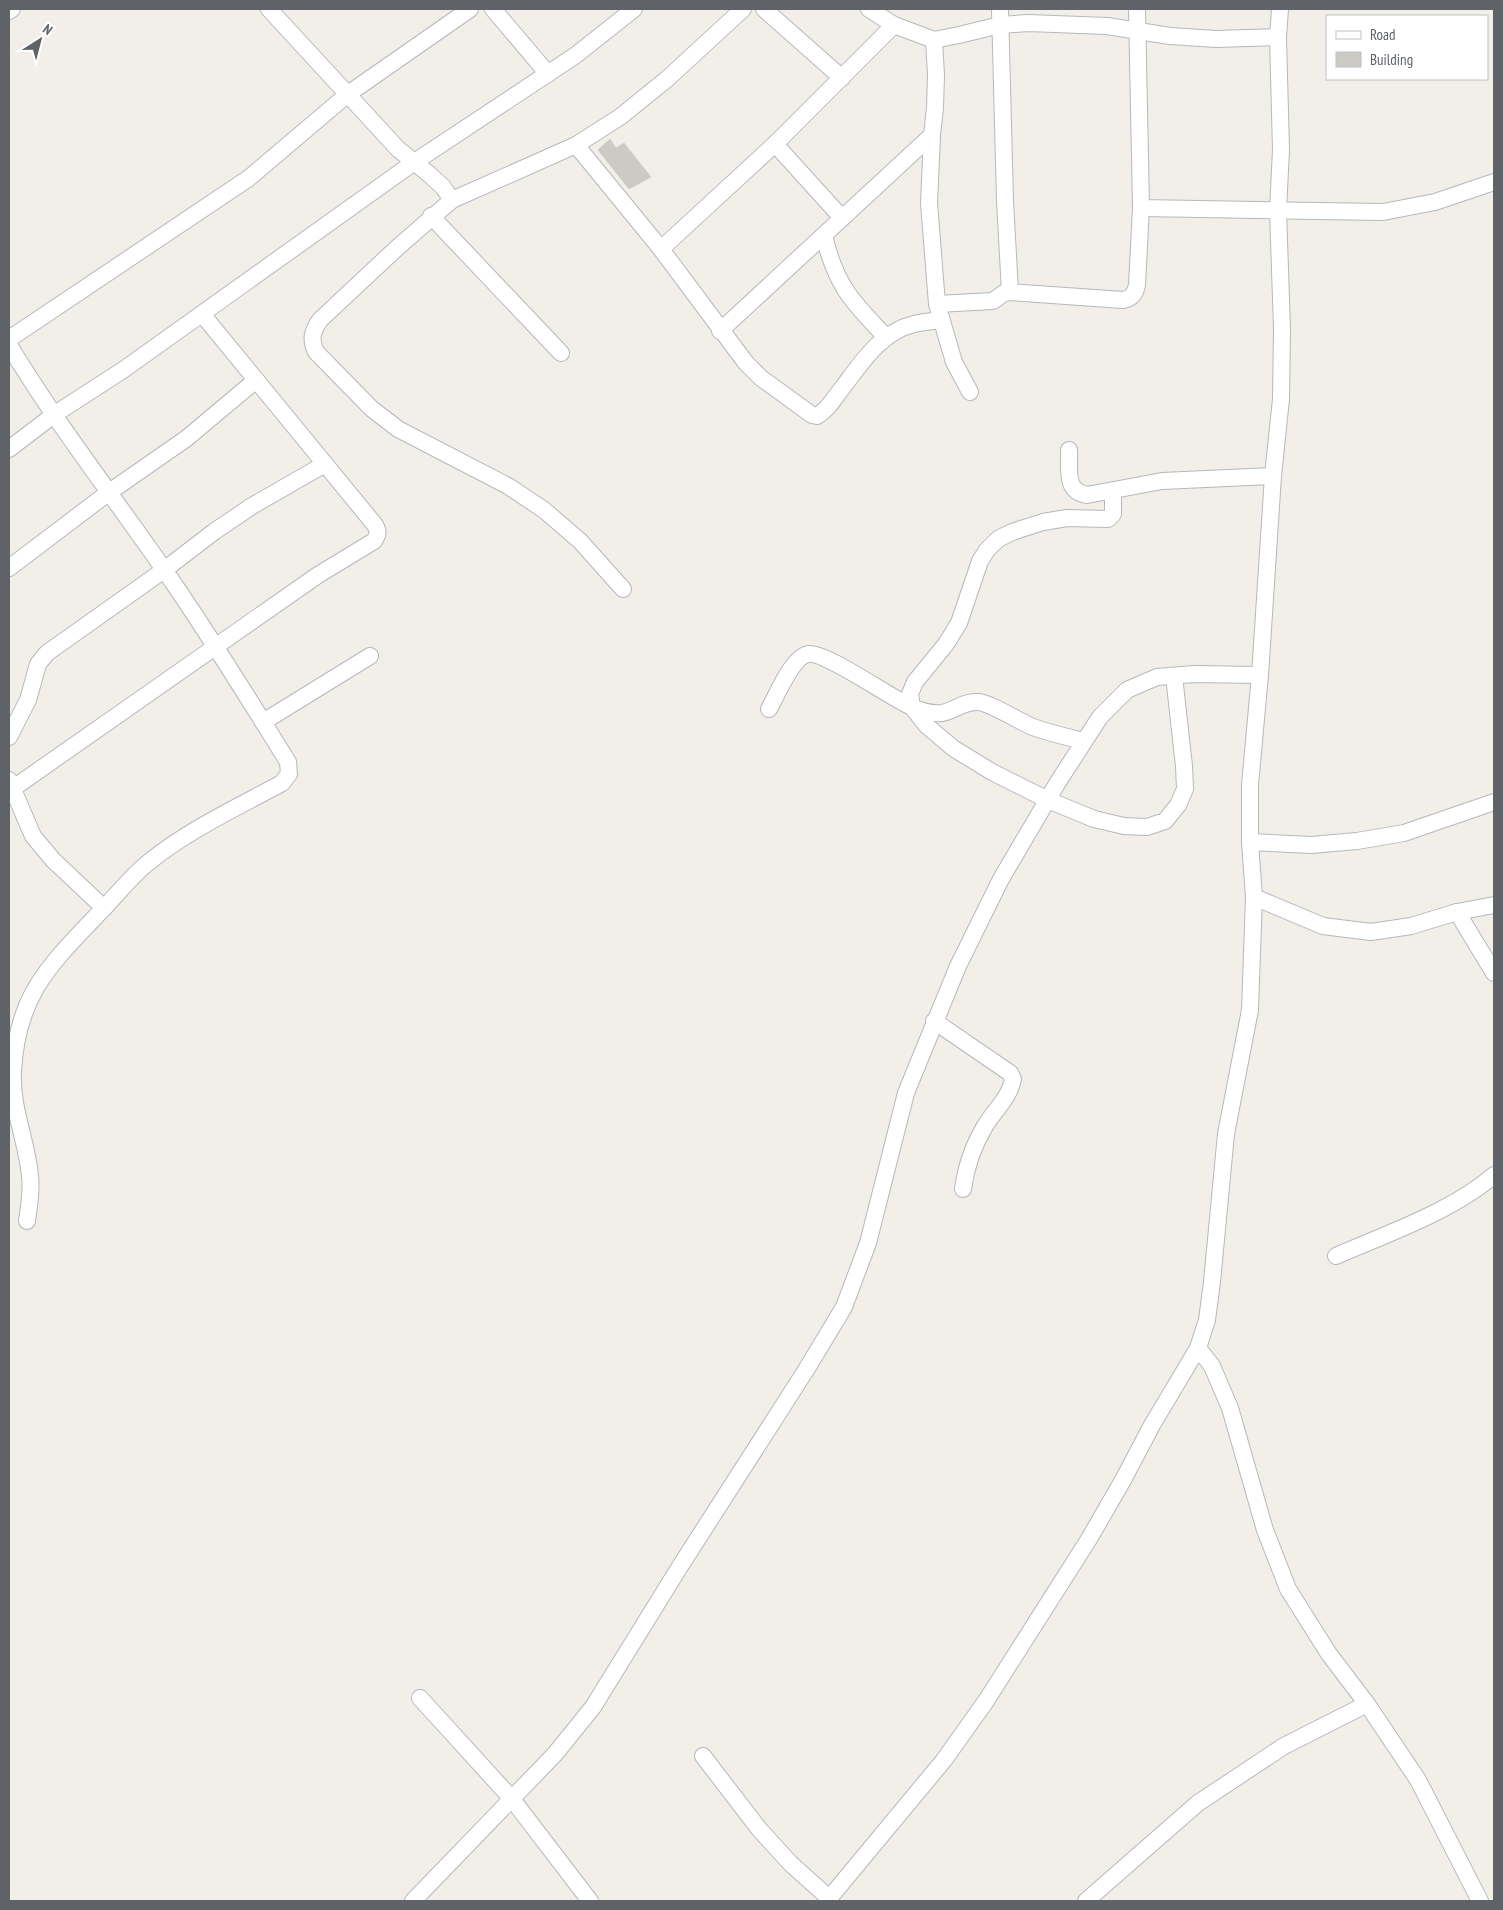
<svg xmlns="http://www.w3.org/2000/svg" width="1503" height="1910" font-family="'PT Sans Narrow',sans-serif">
  <rect width="100%" height="100%" fill="#f1efe8"/>
  <path fill="#cccac5" stroke="#d6d1c6" d="M610,139l6,9 8,-5 27,34 -22,12 -31,-39z"/>
  <g fill="none" stroke-linecap="round" stroke-linejoin="round">
    <defs>
      <g id="minor">
        <path d="M269,9l129,140 32,26 13,12 9,13"/>
        <path d="M493,9l55,65"/>
        <path d="M764,9l78,69"/>
        <path d="M869,9l25,16 40,15 25,-5 41,-10 28,-2 79,3 63,10 46,3 62,-2"/>
        <path d="M1000,9l5,192 5,91"/>
        <path d="M1137,9l4,199 242,4 52,-10 59,-20"/>
        <path d="M9,11l3,-2"/>
        <path d="M934,40l2,35 -1,33 -3,27 -3,68 8,101 17,58 16,30"/>
        <path d="M775,144l67,74"/>
        <path d="M576,145l85,104 85,114 15,15 51,37 5,1c11,-6 18,-19 26,-29 19,-25 38,-55 71,-63 8,-2 18,-3 27,-4"/>
        <path d="M431,216l130,137"/>
        <path d="M824,235c11,49 28,67 62,102"/>
        <path d="M661,249l114,-105 119,-119"/>
        <path d="M937,304l56,-3 11,-8 6,-1 113,8c9,-2 12,-6 14,-15l4,-77"/>
        <path d="M720,331l212,-196"/>
        <path d="M9,339l240,-161 99,-84 122,-85"/>
        <path d="M9,345c47,78 104,151 156,226 44,63 83,127 123,191l1,12 -7,9c-44,24 -94,47 -133,79 -18,14 -32,33 -48,49 -50,53 -84,82 -88,161 -2,36 14,69 17,104 2,15 -1,30 -3,45"/>
        <path d="M9,449l46,-35 68,-44 290,-207 163,-108 58,-46"/>
        <path d="M1069,450c1,20 -5,41 18,45l75,-14 111,-5"/>
        <path d="M1113,491v23l-5,5 -41,-1 -24,4 -31,10 -14,7 -11,11 -7,11 -21,62 -13,21 -31,38 -5,12 2,13 15,19 26,22 39,24 56,28 46,19 30,7 23,1 18,-6 13,-16 7,-16 -1,-23 -10,-90"/>
        <path d="M9,568l99,-75 79,-55 69,-58"/>
        <path d="M623,589l-43,-48 -36,-31 -36,-24 -110,-57 -26,-20 -56,-57c-6,-13 -4,-20 4,-32l78,-73 54,-47 124,-55 44,-28 47,-38 76,-70"/>
        <path d="M769,709c8,-14 23,-52 39,-55 17,-3 84,45 104,53 9,4 20,7 30,6 12,-2 22,-12 36,-11 13,1 40,19 55,25 16,6 34,10 51,14"/>
        <path d="M263,722l107,-66"/>
        <path d="M9,737l19,-37 10,-36 9,-11 117,-83 51,-39 37,-25 73,-42"/>
        <path d="M9,780l24,56 20,24 51,48"/>
        <path d="M12,789l306,-214 56,-34c4,-6 5,-9 1,-16l-173,-211"/>
        <path d="M1250,842l61,3 46,-4 47,-8 90,-31"/>
        <path d="M1254,897l69,29 48,6 40,-6 46,-14 37,-7"/>
        <path d="M1457,912l37,61"/>
        <path d="M934,1021l76,52 3,6c-3,18 -19,32 -28,47 -12,20 -19,40 -22,63"/>
        <path d="M1336,1256c50,-22 117,-45 158,-81"/>
        <path d="M1198,1348l14,18 18,42 35,122 23,59 41,65 38,50 51,76 62,121"/>
        <path d="M420,1698l92,101 78,102"/>
        <path d="M703,1756l56,73 32,35 38,34"/>
        <path d="M413,1901l142,-147 38,-47 86,-139 127,-198 38,-63 24,-64 38,-150 52,-127 43,-87 57,-97 42,-65 27,-27 30,-13 37,-3 66,1"/>
        <path d="M827,1901l117,-141 42,-59 103,-162 34,-59 29,-55 46,-77 9,-28 5,-38 14,-148 24,-124 4,-113 -4,-55v-57l10,-110 13,-199 8,-77 1,-70 -4,-119 3,-60 -3,-113 2,-28"/>
        <path d="M1086,1901l112,-98 86,-57 83,-42"/>
      </g>
    </defs>
    <use href="#minor" stroke="#b5b8bc" stroke-width="18"/>
    <use href="#minor" stroke="#fff" stroke-width="16"/>
  </g>
  <rect width="1503" height="1910" fill="none" stroke="#5f6368" stroke-width="20"/>
  <rect x="1326" y="15" width="162" height="65" fill="#ffffff" stroke="#bfc1c3"/>
  <rect x="1336" y="31" width="25" height="8" fill="#ffffff" stroke="#bfc1c3"/>
  <text x="1370" y="40" font-size="15" fill="#5f6368">Road</text>
  <rect x="1336" y="52" width="25" height="15" fill="#cccac5" stroke="#bfc1c3"/>
  <text x="1370" y="65" font-size="15" fill="#5f6368">Building</text>
  <g transform="translate(40 40) rotate(36)" stroke="#ffffff" stroke-width="4" paint-order="stroke">
  <path d="M0-4L9 19L0 12L-9 19Z" fill="#5f6368"/>
  <text y="-8" font-size="14" font-weight="bold" text-anchor="middle" fill="#5f6368">N</text>
  </g>
</svg>
